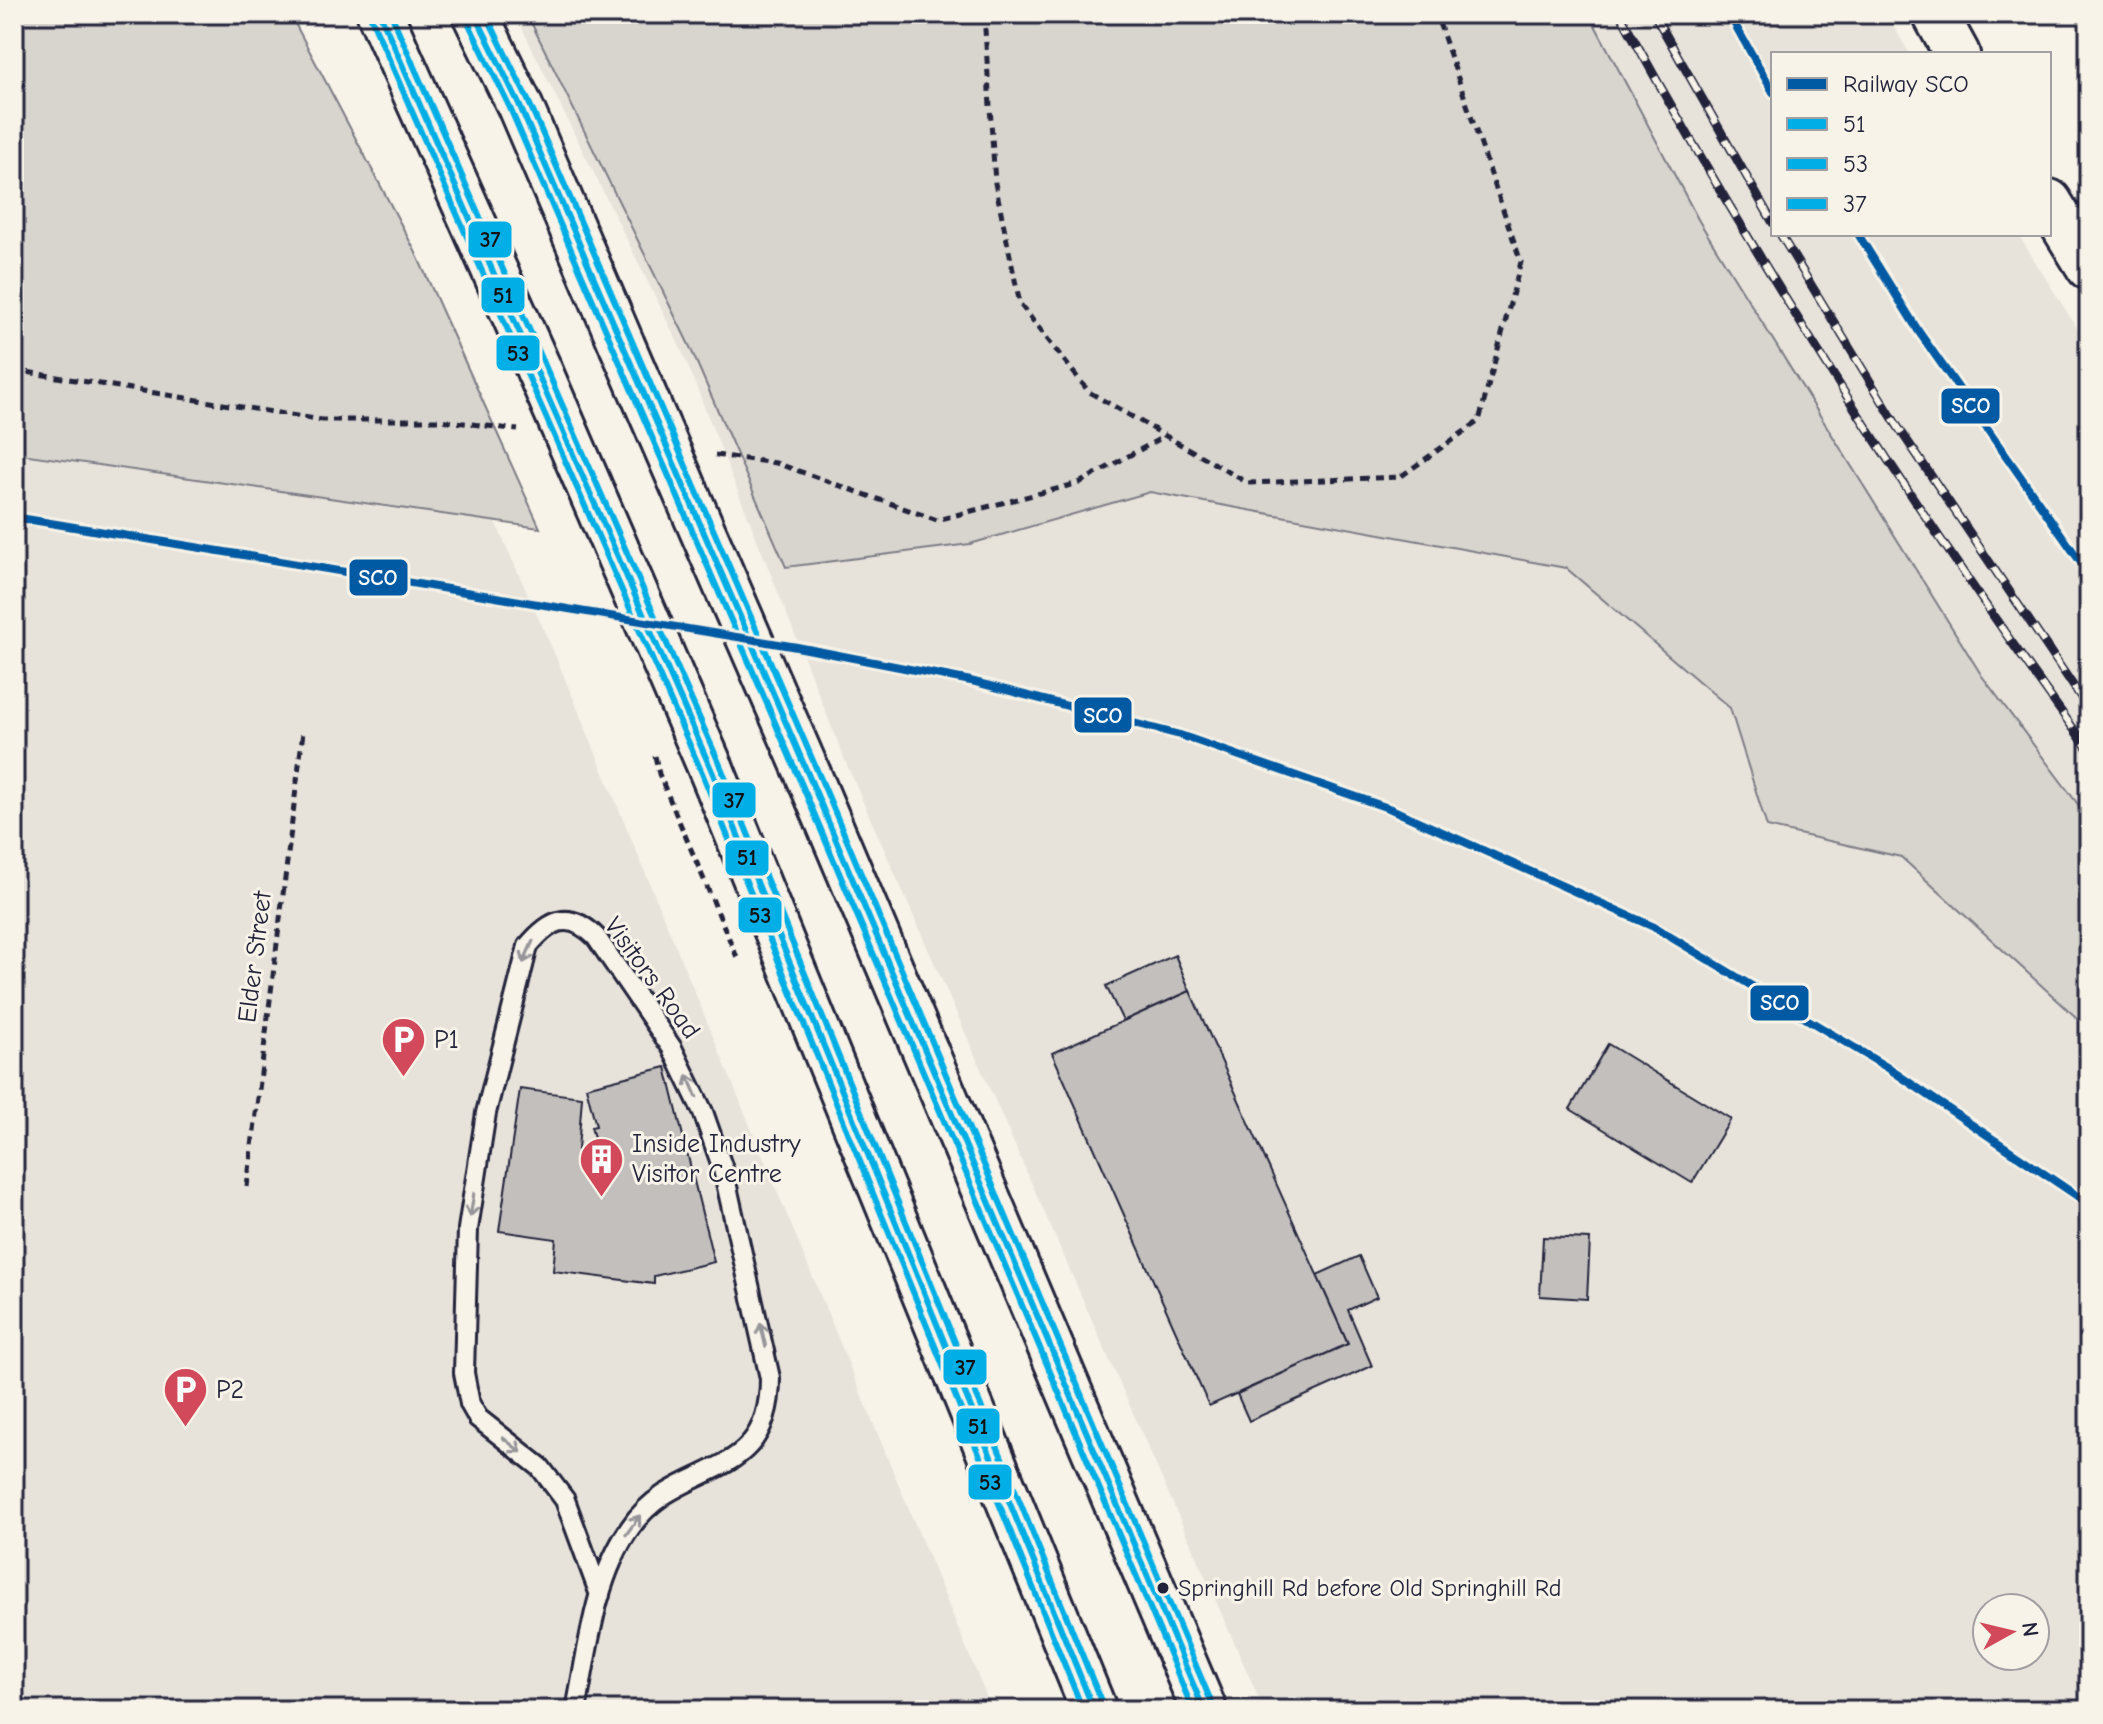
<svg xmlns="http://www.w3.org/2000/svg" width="2103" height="1724" font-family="'Comic Neue',sans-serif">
  <rect width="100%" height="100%" fill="#f7f3e8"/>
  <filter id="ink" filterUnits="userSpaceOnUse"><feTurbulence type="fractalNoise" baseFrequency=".0125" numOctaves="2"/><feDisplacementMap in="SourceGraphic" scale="16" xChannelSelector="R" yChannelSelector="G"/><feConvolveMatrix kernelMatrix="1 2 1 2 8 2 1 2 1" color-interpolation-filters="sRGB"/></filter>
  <g filter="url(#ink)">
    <g fill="#e7e3db" fill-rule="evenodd">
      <path d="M14,14h253l289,643 436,1053h-978z"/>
      <path d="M515,14h1371l24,40h-137v180h245l71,113v1363h-825l-418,-947 -164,-412zM1987,1608h48v48h-48z"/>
    </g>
    <g fill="#d8d5cf" stroke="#7d7c85" stroke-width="2">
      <path d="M14,14h276l125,237 125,277 -526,-75z"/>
      <path d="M527,14h1062l110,207 283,455 107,143v210l-188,-172 -134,-30 -37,-119 -164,-140 -416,-76 -180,52 -184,23 -96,-220z"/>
    </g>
    <g fill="#c2bfbd" stroke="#22223b" stroke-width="2">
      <path d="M1175,955l15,36 -67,30 -17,-35z"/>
      <path d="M1190,991l158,353 -139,62 -157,-353z"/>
      <path d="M1608,1044l123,75 -39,64 -122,-74z"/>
      <path d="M666,1067l48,195 -60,14v8l-101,-13 3,-32 -57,-8 21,-142 62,8 -5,66 25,3 -11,-39 5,-1 -10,-39z"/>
      <path d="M1543,1237l47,2 -3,60 -47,-3z"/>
      <path d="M1359,1256l18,41 -29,13 24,56 -123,55 -12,-27 111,-50 -31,-69z"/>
    </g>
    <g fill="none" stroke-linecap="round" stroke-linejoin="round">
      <defs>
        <path id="service" d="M576,1710c12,-60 18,-130 54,-182 49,-72 140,-41 140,-150l-47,-209 -20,-57 -31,-64 -76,-111c-28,-28 -47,-16 -68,9l-42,167 -18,116 -4,144 6,31 8,14 62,49 25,33 35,95"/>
        <g id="secondary">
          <path d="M1935,14l22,40"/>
          <path d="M2049,202l40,65"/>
        </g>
        <g id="primary">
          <path d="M380,14l159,356"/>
          <path d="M475,14l44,90 103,241"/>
          <path d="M711,769l383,941"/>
          <path d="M814,788l390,922"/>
        </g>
      </defs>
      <use href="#service" stroke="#22223b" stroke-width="24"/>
      <use href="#secondary" stroke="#22223b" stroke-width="50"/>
      <use href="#primary" stroke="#22223b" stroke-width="50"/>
      <g stroke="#22223b" stroke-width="5" stroke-dasharray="8 6" stroke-linecap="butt">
        <path d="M984,14l11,169 25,121 69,88 159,91 152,-6 79,-56 42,-159 -85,-248"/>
        <path d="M14,370l308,50h119l77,10"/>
        <path d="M715,455l61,8 161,57 142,-37 86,-47"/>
        <path d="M655,756l4,18 80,188"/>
        <path d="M247,1187l56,-455"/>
      </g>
      <use href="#service" stroke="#f7f3e8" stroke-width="18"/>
      <use href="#secondary" stroke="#f7f3e8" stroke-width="44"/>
      <use href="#primary" stroke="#f7f3e8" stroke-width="44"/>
      <defs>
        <g id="rail">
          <path d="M1620,14c140,255 297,501 469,736"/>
          <path d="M1654,14l119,209"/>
          <path d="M1780,234l118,193 191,282"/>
        </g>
      </defs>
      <use href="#rail" stroke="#22223b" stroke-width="9"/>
      <use href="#rail" stroke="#f7f3e8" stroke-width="6" stroke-dasharray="18" stroke-linecap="butt"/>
      <defs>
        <g id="primary-bridge">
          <path d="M622,345l192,443"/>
          <path d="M539,370l172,399"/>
        </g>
      </defs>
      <use href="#primary-bridge" stroke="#22223b" stroke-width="50" stroke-linecap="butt"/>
      <use href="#primary-bridge" stroke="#f7f3e8" stroke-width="44"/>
      <defs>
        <g id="bus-1">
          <path d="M380,14l331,755 383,941"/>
          <path d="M475,14l44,90 295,684 390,922"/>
        </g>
        <g id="bus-2">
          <path d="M371,18l331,755 381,937"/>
          <path d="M466,18l44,90 295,684 388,918"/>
        </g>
        <g id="bus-3">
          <path d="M391,14l329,751 383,941"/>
          <path d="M486,14l42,86 295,684 390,922"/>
        </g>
      </defs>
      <use href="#bus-1" stroke="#f7f3e8" stroke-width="12"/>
      <use href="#bus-2" stroke="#f7f3e8" stroke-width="12"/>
      <use href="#bus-3" stroke="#f7f3e8" stroke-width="12"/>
      <use href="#bus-1" stroke="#02aee6" stroke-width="6"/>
      <use href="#bus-2" stroke="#02aee6" stroke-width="6"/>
      <use href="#bus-3" stroke="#02aee6" stroke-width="6"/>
      <defs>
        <g id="rail-1">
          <path d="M1729,14l44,78"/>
          <path d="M1858,234l61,98 170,242"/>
          <path d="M14,517l783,130 174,34 209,54 211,74 263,118 234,141 201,136"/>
        </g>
      </defs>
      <use href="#rail-1" stroke="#f7f3e8" stroke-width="14"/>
      <use href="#rail-1" stroke="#005aa3" stroke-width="8"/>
    </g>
    <defs><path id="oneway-shaft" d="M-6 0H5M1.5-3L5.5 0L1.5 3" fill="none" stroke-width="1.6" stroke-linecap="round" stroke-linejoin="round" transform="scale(2)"/></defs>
    <g stroke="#97959a">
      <use href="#oneway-shaft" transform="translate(528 952) rotate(114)"/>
      <use href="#oneway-shaft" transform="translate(692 1086) rotate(-113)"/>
      <use href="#oneway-shaft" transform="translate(472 1205) rotate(99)"/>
      <use href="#oneway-shaft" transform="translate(763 1335) rotate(-103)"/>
      <use href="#oneway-shaft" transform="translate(512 1445) rotate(38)"/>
      <use href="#oneway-shaft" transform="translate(633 1525) rotate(-54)"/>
    </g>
  </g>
  <defs>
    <symbol id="parking-pin" viewBox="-11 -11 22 30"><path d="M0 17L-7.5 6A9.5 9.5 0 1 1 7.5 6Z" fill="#d1495b" stroke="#f7f3e8"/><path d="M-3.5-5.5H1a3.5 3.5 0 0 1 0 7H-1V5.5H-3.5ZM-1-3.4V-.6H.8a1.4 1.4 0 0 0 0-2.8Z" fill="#fff"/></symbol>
    <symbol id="building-pin" viewBox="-11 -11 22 30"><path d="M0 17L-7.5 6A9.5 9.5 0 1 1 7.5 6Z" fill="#d1495b" stroke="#f7f3e8"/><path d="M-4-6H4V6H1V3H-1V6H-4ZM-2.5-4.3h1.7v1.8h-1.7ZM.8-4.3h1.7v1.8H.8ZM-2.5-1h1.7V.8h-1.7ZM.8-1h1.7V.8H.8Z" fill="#fff"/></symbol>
  </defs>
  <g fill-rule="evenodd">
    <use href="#parking-pin" x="378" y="1014" width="51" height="69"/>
    <use href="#building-pin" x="576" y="1134" width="51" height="69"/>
    <use href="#parking-pin" x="160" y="1364" width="51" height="69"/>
  </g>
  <circle fill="#22223b" stroke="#f7f3e8" stroke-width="3" cx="1163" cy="1588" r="7"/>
  <g text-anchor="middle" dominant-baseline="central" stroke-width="6" stroke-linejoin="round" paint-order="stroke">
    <g font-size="24" fill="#22223b" stroke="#f7f3e8" text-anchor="start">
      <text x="1178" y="1588">Springhill Rd before Old Springhill Rd</text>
    </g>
    <g font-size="26" fill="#22223b" stroke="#f7f3e8">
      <text transform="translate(255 957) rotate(-83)">Elder Street</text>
      <text transform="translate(652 978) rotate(54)">Visitors Road</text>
    </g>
    <g font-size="26" fill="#22223b" stroke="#f7f3e8" text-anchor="start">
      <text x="434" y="1040">P1</text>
      <text x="632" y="1144">Inside Industry<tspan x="632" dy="30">Visitor Centre</tspan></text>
      <text x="216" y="1390">P2</text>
    </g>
  </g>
  <g stroke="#f7f3e8" stroke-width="3">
    <rect x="467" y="220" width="46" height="39" rx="8" fill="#02aee6"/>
    <rect x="480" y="276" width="46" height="38" rx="8" fill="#02aee6"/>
    <rect x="495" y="334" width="46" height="38" rx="8" fill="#02aee6"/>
    <rect x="1940" y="387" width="61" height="38" rx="8" fill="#005aa3"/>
    <rect x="348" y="558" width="61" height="39" rx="8" fill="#005aa3"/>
    <rect x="1073" y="696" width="60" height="38" rx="8" fill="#005aa3"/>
    <rect x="711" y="781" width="46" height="38" rx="8" fill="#02aee6"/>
    <rect x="724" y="839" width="46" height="38" rx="8" fill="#02aee6"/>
    <rect x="737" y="896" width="46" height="38" rx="8" fill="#02aee6"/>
    <rect x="1749" y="984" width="61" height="38" rx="8" fill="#005aa3"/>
    <rect x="942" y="1348" width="46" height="38" rx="8" fill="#02aee6"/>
    <rect x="955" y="1407" width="46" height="38" rx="8" fill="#02aee6"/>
    <rect x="967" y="1463" width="46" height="38" rx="8" fill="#02aee6"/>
  </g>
  <g font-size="22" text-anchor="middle" font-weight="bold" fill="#fff">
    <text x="1971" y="413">SCO</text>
    <text x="378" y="585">SCO</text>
    <text x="1103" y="723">SCO</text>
    <text x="1780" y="1010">SCO</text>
  </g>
  <g font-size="22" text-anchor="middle" font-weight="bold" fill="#111">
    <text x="490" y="247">37</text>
    <text x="503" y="303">51</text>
    <text x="518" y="361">53</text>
    <text x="734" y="808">37</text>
    <text x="747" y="865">51</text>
    <text x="760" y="923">53</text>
    <text x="965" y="1375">37</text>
    <text x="978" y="1434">51</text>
    <text x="990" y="1490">53</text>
  </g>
  <rect width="2103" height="1724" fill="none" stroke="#f7f3e8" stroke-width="48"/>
  <rect x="24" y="24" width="2055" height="1676" fill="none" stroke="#22223b" stroke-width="3" filter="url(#ink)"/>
  <rect x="1771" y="52" width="280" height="184" fill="#f7f3e8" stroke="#a29fa3" stroke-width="2"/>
  <rect x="1787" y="78" width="40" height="12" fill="#005aa3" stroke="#a29fa3" stroke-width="2"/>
  <text x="1843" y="92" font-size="24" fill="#22223b">Railway SCO</text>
  <rect x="1787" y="118" width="40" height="12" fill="#02aee6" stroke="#a29fa3" stroke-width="2"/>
  <text x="1843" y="132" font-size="24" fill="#22223b">51</text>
  <rect x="1787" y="158" width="40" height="12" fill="#02aee6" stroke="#a29fa3" stroke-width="2"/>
  <text x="1843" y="172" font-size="24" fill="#22223b">53</text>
  <rect x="1787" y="198" width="40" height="12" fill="#02aee6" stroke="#a29fa3" stroke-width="2"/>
  <text x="1843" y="212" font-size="24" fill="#22223b">37</text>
  <g transform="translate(2011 1632) rotate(82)"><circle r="38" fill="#f7f3e8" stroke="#a29fa3" stroke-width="2"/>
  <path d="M0-6L14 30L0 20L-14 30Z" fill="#d1495b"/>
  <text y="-12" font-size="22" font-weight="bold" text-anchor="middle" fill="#22223b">N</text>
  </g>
</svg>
